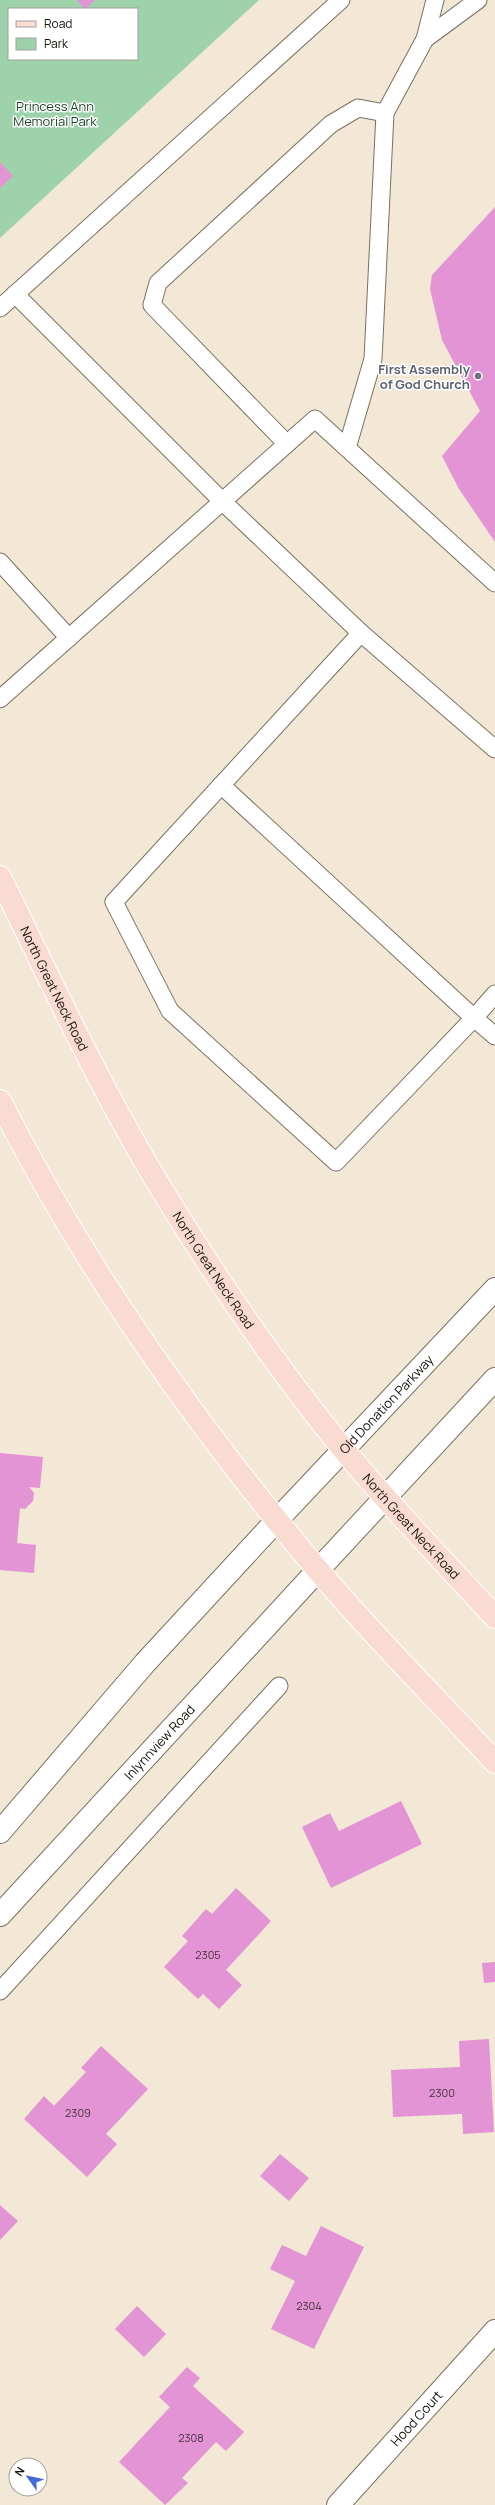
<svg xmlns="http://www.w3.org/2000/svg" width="495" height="2505" font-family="Manrope,sans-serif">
  <rect width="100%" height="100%" fill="#f3e7d6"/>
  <path fill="#9dd2aa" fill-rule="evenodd" d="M0,0h259l-259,238zM9,9h128v50h-128z"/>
  <g fill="#e294d4">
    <path d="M77,0h18l-10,9z"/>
    <path d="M0,162l13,14 -13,12z"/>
    <path d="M495,207v335l-36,-53 -17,-33 38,-45 -38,-71 -12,-51 2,-14z"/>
    <path d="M0,1453l43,4 -3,31 -11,-1 5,6 -1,8 -8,8 -5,-1 -3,35 19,2 -2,28 -34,-3z"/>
    <path d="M401,1801l21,43 -91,44 -29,-61 28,-14 9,18z"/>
    <path d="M236,1888l35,33 -45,49 16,15 -23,24 -16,-15 -5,5 -34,-32 24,-26 -6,-5 24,-27 6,5z"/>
    <path d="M495,1962v20l-11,1 -2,-20z"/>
    <path d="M489,2039l5,93 -31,2 -1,-20 -69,3 -2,-47 69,-3 -1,-26z"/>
    <path d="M101,2046l47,43 -42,45 11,10 -30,33 -63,-58 20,-23 10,10 32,-34 -5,-4z"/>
    <path d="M280,2154l29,24 -20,23 -29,-25z"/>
    <path d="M0,2205l18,16 -18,19z"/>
    <path d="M321,2226l43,21 -50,102 -43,-20 24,-48 -25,-12 12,-24 24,11z"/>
    <path d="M137,2306l29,28 -22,23 -29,-28z"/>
    <path d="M187,2367l13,11 -7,8 51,46 -18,19 -10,-9 -34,36 6,5 -23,22 -46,-43 51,-55 -11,-10z"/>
  </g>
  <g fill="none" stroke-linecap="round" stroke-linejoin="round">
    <defs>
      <g id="service">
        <path d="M425,39l53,-39"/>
        <path d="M15,294l208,208 138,131 -247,269 56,109 166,151 138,-144 21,18"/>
        <path d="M0,308l341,-308"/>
        <path d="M287,444l-135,-139 6,-22 173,-159 27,-16 27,5"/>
        <path d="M347,448l26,-89 12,-246 40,-74 10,-39"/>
        <path d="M0,562l69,76"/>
        <path d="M361,633l134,116"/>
        <path d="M0,699l315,-280 180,164"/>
        <path d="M221,785l253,233 21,-24"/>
        <path d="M0,1991l279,-305"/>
      </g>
      <g id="minor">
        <path d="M0,1832l145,-169 132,-143"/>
        <path id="s1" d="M0,1915l318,-345"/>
        <path id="s2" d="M338,2505l157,-174"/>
      </g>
      <g id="tertiary">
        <path id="s3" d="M277,1520l218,-231"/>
        <path d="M318,1570l177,-191"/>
      </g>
      <g id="primary">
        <path id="s4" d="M0,877c47,97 93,195 147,288 59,99 124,196 197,285 48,58 100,112 151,167"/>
        <path d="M0,1101c85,169 196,324 317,468 56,67 119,129 178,193"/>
      </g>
    </defs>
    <use href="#service" stroke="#7b7061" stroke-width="19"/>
    <use href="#minor" stroke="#7b7061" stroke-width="24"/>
    <use href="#tertiary" stroke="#7b7061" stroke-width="24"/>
    <use href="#primary" stroke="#fff" stroke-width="24"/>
    <use href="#service" stroke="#fff" stroke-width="17"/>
    <use href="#minor" stroke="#fff" stroke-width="22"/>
    <use href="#tertiary" stroke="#fff" stroke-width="22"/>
    <use href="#primary" stroke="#f9dbd2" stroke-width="22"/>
  </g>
  <circle fill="#6b7280" stroke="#fff" stroke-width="1.5" cx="478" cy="376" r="4"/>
  <g text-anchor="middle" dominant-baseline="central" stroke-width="3" stroke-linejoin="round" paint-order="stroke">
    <g font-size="11" fill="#49323e">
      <text x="208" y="1954">2305</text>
      <text x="442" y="2092">2300</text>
      <text x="78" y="2112">2309</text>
      <text x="309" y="2305">2304</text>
      <text x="191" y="2437">2308</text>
    </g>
    <g font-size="13" fill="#1b3f26" stroke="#fff">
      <text x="55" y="106">Princess Ann<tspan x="55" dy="15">Memorial Park</tspan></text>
    </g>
    <g font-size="13" font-weight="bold" fill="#5b616d" stroke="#fff" text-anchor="end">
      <text x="470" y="369">First Assembly<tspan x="470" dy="15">of God Church</tspan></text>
    </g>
    <g font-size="13" fill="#16120c" stroke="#fff">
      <text stroke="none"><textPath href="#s4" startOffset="124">North Great Neck Road</textPath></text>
      <text stroke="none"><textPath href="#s4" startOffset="448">North Great Neck Road</textPath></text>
      <text stroke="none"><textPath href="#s3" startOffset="159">Old Donation Parkway</textPath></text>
      <text stroke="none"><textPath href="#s4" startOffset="772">North Great Neck Road</textPath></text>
      <text stroke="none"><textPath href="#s1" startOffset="235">Inlynnview Road</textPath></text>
      <text stroke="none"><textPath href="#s2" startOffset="117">Hood Court</textPath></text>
    </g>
  </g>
  <rect x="8" y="8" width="130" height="52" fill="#ffffff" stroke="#a2a09e"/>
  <rect x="16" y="21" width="20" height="6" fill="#f9dbd2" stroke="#a2a09e"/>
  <text x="44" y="28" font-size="12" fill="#16120c">Road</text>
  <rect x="16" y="38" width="20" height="12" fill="#9dd2aa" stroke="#a2a09e"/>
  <text x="44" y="48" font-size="12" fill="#16120c">Park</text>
  <g transform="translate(28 2477) rotate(303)"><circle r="19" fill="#ffffff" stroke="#a2a09e"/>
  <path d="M0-3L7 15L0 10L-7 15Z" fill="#4568da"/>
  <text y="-6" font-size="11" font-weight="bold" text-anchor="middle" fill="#16120c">N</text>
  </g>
</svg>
